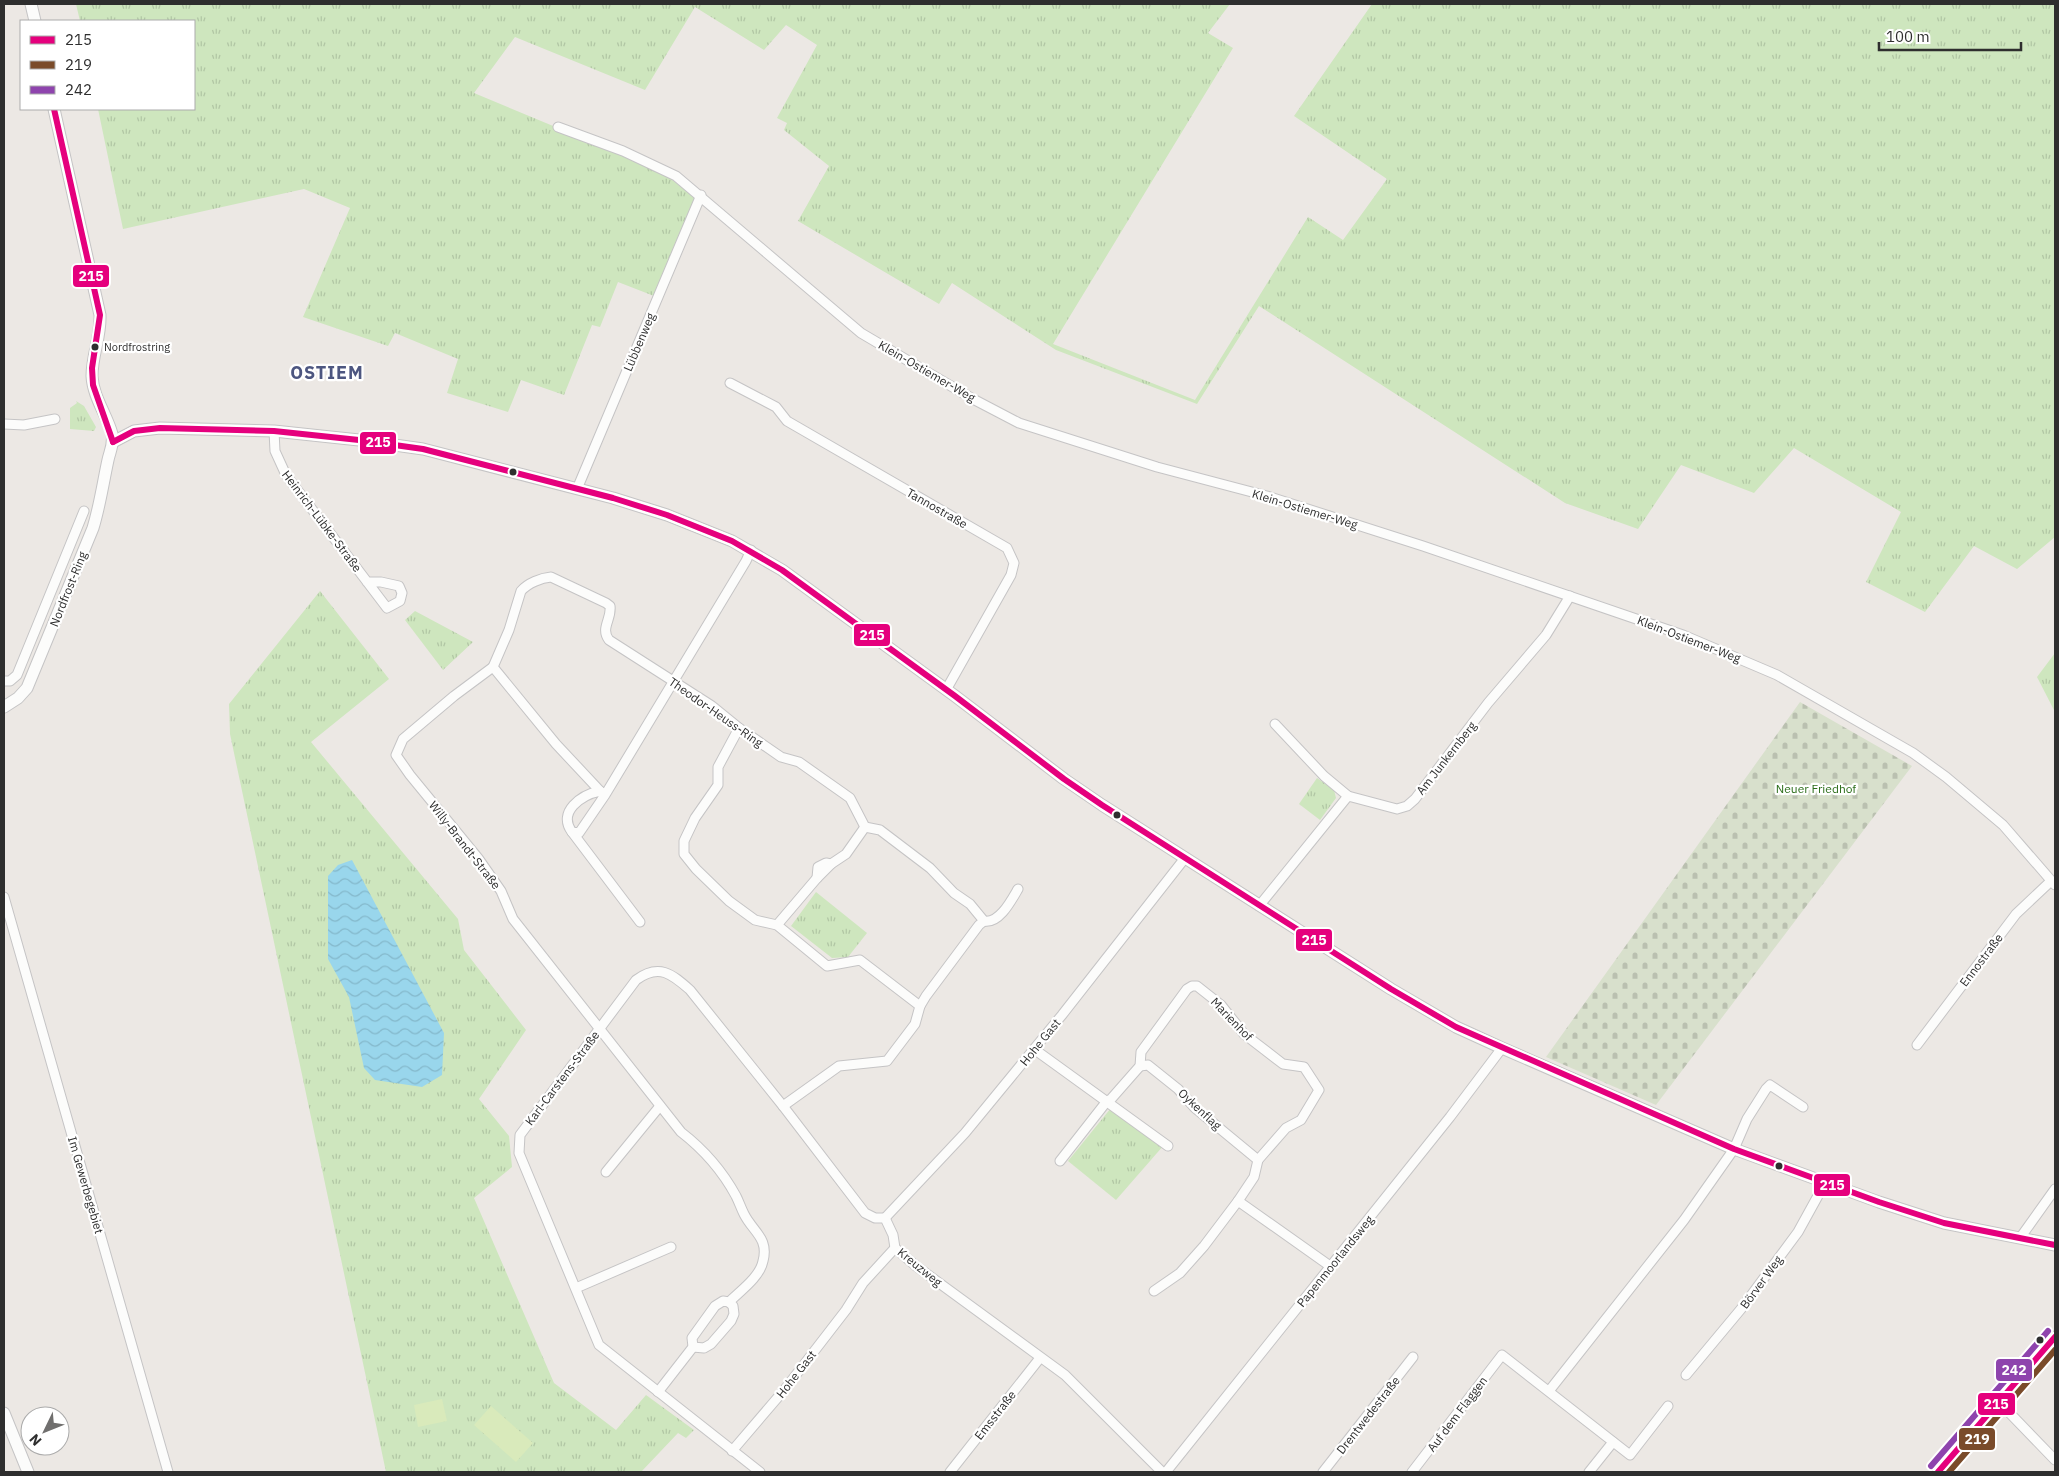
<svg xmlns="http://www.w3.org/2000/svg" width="2059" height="1476" font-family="'IBM Plex Sans',sans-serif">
  <defs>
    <pattern id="grass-tufts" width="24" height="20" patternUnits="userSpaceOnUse" patternTransform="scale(1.25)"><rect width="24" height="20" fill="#cee6be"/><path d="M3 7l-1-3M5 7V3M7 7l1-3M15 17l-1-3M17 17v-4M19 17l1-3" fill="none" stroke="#b1c6a4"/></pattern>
    <pattern id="cemetery-stones" width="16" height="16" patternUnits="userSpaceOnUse" patternTransform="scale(1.25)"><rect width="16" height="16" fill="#d8e0cc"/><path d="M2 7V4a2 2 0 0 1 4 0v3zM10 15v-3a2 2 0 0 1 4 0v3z" fill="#bac0b0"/></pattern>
    <pattern id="water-waves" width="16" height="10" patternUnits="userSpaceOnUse" patternTransform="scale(1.25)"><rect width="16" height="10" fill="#99d6ec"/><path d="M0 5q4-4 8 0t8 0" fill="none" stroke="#84b8cb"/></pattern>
  </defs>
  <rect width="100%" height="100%" fill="#ece8e4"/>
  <g fill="url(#grass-tufts)">
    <path d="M76,4h1154l-22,29 25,15 -180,296 142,56 113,-183 35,23 44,-61 -93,-63 78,-112h683v533l-38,32 -43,-23 -49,66 -59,-30 35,-70 -107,-64 -40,45 -73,-28 -43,64 -73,-26 -306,-197 -62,98 -141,-54 -104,-67 -13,21 -141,-83 31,-55 -45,-36 3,-7 -10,-5 40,-73 -31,-20 -22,25 -69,-43 -50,83 -130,-53 -41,56 185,77 36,27 -41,99 -36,-14 -18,45 -8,-2 -28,70 -43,-15 -13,32 -61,-19 11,-34 -63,-26 -7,13 -85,-29 47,-109 -46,-19 -181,40 -25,-120h96v-88h-114z"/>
    <path d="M76,401l8,5 12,21 -2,4 -24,-2v-21l7,-5z"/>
    <path d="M320,591l69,88 -78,63 147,177 6,31 62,80 -47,69 30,37 3,31 -38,31 80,185 62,47 30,-35 48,35 -8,8 -8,-5 -37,39h-255l-156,-738 -1,-30z"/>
    <path d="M415,611l58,31 -30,28 -38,-50z"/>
    <path d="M2055,653v59l-18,-35z"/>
    <path d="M1317,778l17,12 2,8 -16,22 -21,-16z"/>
    <path d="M816,892l51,41 -19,24 -16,1 -41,-32z"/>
    <path d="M1111,1108l53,37 -48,55 -48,-39z"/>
  </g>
  <path fill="url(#cemetery-stones)" d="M1800,702l112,64 -256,339 -110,-48z"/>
  <g fill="#d9eabb">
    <path d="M442,1399l5,22 -29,6 -4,-22z"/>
    <path d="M491,1406l42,37 -17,19 -42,-37z"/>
  </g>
  <path fill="url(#water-waves)" d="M352,860l92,173 -2,42 -20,12 -47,-7 -11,-12 -15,-71 -21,-38v-83l10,-11z"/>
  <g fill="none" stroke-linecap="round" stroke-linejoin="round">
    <defs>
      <g id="street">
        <path d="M558,127l65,24 53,25 185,157 112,66 46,24 138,44 110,29 156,50 260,89 94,40 136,78 33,24 57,48 52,60"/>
        <path d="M730,383l46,24 11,14 220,127 7,15 -3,12 -65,115"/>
        <path d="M4,424l20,1 31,-6"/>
        <path d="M274,431l1,20 11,24 101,133 13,-7 2,-8 -3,-7 -18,-4h-14"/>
        <path d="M577,489l124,-294"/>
        <path d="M493,667l16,-37 12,-39c7,-8 20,-13 30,-14l55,26 4,3c2,13 -10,22 -1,34l103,66 27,22 42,29 18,5 51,36 15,29 15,3 50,38 24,25 16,11 14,17 -5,4 -53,71 -6,10 -5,18 -28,37 -48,5 -56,40"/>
        <path d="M4,681h6l7,-6 67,-164"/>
        <path d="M1275,724l49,52 24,20"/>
        <path d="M739,728l-21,39v18l-23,33 -11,23v13l12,15 33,32 26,19 22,5 50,41 33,-6 60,46"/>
        <path d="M600,791l-44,-47 -63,-77 -39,29 -51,43 -7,16 14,20 68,83 23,33 12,28 168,213c22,17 42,40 55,64 3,6 5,12 8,18 9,18 25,24 19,47 -3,16 -23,30 -34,41l-6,-1 -8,5 -23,32 1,9 -35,45"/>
        <path d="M605,795l-5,-4c-19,4 -43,21 -28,41l7,1 26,-38 141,-234 5,-11"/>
        <path d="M572,832l68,90"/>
        <path d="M817,878l1,-11 8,-4 5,1"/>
        <path d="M4,897l164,575"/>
        <path d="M1259,906l89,-110 49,13 10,-3 8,-7 73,-96 58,-68 24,-39"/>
        <path d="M984,921c15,3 27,-20 34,-32"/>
        <path d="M777,925l40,-47 14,-14 15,-10 19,-27"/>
        <path d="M1917,1045l99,-131 35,-33"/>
        <path d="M1034,1049l134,97"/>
        <path d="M1140,1066l8,-1 30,24 17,19 63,52"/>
        <path d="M1060,1161l47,-60 4,-2 29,-33 1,-14 46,-63 5,-3h5l24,19 23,29 39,30 21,3 15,23 -18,30 -15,8 -28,32 -4,17 -16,24 -34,45 -24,27 -26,18"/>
        <path d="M606,1172l54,-66"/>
        <path d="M1238,1201l92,65"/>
        <path d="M885,1218l80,-85 97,-118 123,-157"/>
        <path d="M2020,1238l35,-49"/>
        <path d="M576,1288l95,-41"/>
        <path d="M693,1347l11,1 7,-4 20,-23 3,-7 -1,-8 -4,-4"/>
        <path d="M1686,1375l55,-66 57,-77 27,-49"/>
        <path d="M1549,1391l135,-171 50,-71 13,-30 19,-30 4,-4 33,22"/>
        <path d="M1998,1401l57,59"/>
        <path d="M732,1451l53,-62 61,-79 17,-27 32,-35"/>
        <path d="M760,1472l-161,-127 -80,-192 1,-18 116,-155c23,-17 36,-6 54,10l93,116 82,107 10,5h10l8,17 2,13 21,18 149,109 97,97"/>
        <path d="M950,1472l90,-114"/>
        <path d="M1166,1472l284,-355 52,-69"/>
        <path d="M1323,1472l90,-115"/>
        <path d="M1412,1472l90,-117 128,100 38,-49"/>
        <path d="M1589,1472l24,-30"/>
      </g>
      <g id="secondary">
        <path d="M31,4l4,17"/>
        <path d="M113,442l21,-11 26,-3 114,3 85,9 64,9 190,49 54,17 65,26 50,29 173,126 109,83 38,26 289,184 65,38 46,21 232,101 145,53 65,21 111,22"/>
        <path d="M4,707l14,-9 9,-10 66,-160c7,-23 10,-45 15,-68 2,-9 6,-16 4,-26 -5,-19 -19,-37 -20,-58 0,-21 9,-40 8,-61l-46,-206"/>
        <path d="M4,1413l24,59"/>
        <path d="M1938,1472l117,-135"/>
      </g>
    </defs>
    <use href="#street" stroke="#c5c4c5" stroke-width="11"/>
    <use href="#secondary" stroke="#c5c4c5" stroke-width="13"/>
    <use href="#street" stroke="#fcfcfb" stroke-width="9"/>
    <use href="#secondary" stroke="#fcfcfb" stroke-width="11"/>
    <defs>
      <g id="bus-1">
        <path d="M54,109l46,206 -8,53 1,17 20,57"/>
        <path d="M113,442l21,-11 26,-3 114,3 85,9 64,9 190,49 54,17 65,26 50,29 173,126 109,83 38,26 289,184 65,38 278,122 145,53 65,21 111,22"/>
        <path d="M1938,1472l117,-135"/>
      </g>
      <path id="bus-2" d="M1949,1472l106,-122"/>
      <path id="bus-3" d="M1931,1466l117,-135"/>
    </defs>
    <use href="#bus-1" stroke="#fff" stroke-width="10"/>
    <use href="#bus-2" stroke="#fff" stroke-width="10"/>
    <use href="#bus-3" stroke="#fff" stroke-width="10"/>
    <use href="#bus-1" stroke="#e5007d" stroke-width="6"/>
    <use href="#bus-2" stroke="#7a4b2a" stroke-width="6"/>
    <use href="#bus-3" stroke="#8e44ad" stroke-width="6"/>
  </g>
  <g fill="#2e2e2e" stroke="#fff" stroke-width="2">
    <circle cx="95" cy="347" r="4.5"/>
    <circle cx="513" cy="472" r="4.5"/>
    <circle cx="1117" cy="815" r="4.5"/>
    <circle cx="1779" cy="1166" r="4.5"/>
    <circle cx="2040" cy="1340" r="4.5"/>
  </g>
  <g text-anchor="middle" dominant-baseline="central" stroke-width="4.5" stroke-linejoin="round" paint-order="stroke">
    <g font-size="11" fill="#2e2e2e" stroke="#fff" text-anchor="start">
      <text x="104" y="347">Nordfrostring</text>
    </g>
    <g font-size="12" fill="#2e2e2e" stroke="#fff">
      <text transform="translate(639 342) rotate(-67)">Lübbenweg</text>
      <text transform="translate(927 371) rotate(30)">Klein-Ostiemer-Weg</text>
      <text transform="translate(937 508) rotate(30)">Tannostraße</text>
      <text transform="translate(1305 509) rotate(17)">Klein-Ostiemer-Weg</text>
      <text transform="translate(322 521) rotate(53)">Heinrich-Lübke-Straße</text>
      <text transform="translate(68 589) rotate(-68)">Nordfrost-Ring</text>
      <text transform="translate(1689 639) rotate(21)">Klein-Ostiemer-Weg</text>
      <text transform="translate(716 712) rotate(35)">Theodor-Heuss-Ring</text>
      <text transform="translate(1446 758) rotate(-52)">Am Junkernberg</text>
      <text transform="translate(465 845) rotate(52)">Willy-Brandt-Straße</text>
      <text transform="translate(1981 960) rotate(-53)">Ennostraße</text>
      <text transform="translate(1232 1019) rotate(46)">Marienhof</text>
      <text transform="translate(1040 1042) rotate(-51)">Hohe Gast</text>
      <text transform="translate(562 1078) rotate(-53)">Karl-Carstens-Straße</text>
      <text transform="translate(1200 1109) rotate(43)">Oykenflag</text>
      <text transform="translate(86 1185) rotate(74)">Im Gewerbegebiet</text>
      <text transform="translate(1335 1261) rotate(-51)">Papenmoorlandsweg</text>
      <text transform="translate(920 1267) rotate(39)">Kreuzweg</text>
      <text transform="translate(1761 1282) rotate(-54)">Börver Weg</text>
      <text transform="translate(796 1374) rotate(-52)">Hohe Gast</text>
      <text transform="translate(1457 1414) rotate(-53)">Auf dem Flaggen</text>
      <text transform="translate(995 1415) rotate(-52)">Emsstraße</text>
      <text transform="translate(1368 1415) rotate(-52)">Drentwedestraße</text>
    </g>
    <g font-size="12" fill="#2c6e1b" stroke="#fff">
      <text x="1816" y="788">Neuer Friedhof</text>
    </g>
    <g font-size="18" font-weight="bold" letter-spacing="1" fill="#4d5680" stroke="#fff">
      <text x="327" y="372">OSTIEM</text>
    </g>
  </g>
  <g stroke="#fff" stroke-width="2">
    <rect x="72" y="264" width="38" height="24" rx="5" fill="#e5007d"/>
    <rect x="359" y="431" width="38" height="24" rx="5" fill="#e5007d"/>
    <rect x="853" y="623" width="38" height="24" rx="5" fill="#e5007d"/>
    <rect x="1295" y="928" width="38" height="24" rx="5" fill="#e5007d"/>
    <rect x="1813" y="1173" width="38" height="24" rx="5" fill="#e5007d"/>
    <rect x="1995" y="1358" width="38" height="24" rx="5" fill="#8e44ad"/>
    <rect x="1977" y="1392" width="39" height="24" rx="5" fill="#e5007d"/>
    <rect x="1958" y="1427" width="38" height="24" rx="5" fill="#7a4b2a"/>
  </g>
  <g font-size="14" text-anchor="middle" font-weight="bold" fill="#fff">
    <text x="91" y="281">215</text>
    <text x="378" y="447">215</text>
    <text x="872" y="640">215</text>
    <text x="1314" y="945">215</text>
    <text x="1832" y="1190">215</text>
    <text x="2014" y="1375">242</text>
    <text x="1996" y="1409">215</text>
    <text x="1977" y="1444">219</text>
  </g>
  <rect width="2059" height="1476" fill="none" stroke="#2e2e2e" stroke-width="10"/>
  <rect x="20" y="20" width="175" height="90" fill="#ffffff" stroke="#ababab"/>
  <rect x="30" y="36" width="25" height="8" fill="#e5007d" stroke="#ababab"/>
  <text x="65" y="45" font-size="15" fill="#2e2e2e">215</text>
  <rect x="30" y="61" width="25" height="8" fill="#7a4b2a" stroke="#ababab"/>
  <text x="65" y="70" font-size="15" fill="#2e2e2e">219</text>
  <rect x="30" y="86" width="25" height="8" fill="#8e44ad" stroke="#ababab"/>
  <text x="65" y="95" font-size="15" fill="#2e2e2e">242</text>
  <g transform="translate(45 1431) rotate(227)"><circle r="24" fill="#ffffff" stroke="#ababab"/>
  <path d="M0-4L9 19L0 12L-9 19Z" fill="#706f6e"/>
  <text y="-8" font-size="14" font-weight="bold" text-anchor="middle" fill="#2e2e2e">N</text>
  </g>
  <path d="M1879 42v8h142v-8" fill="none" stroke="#2e2e2e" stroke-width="2.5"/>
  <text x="1886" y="42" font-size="15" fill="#2e2e2e" stroke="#ffffff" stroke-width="4" paint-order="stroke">100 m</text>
</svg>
